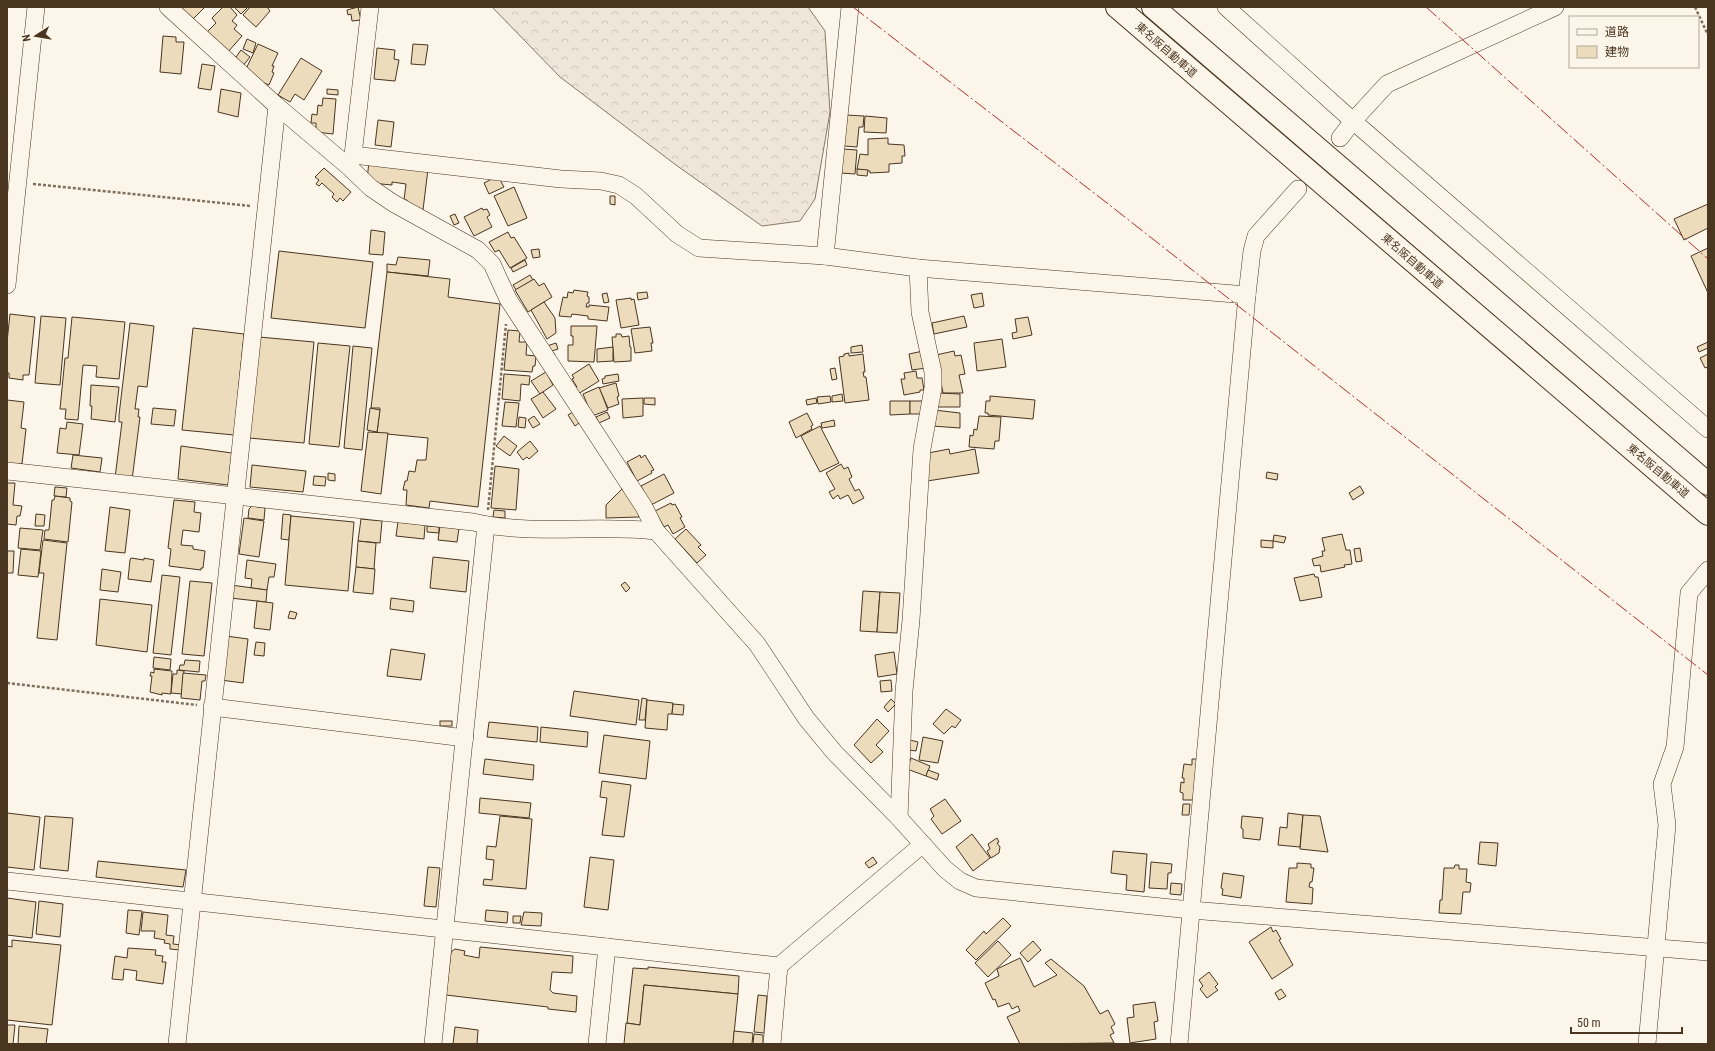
<svg xmlns="http://www.w3.org/2000/svg" width="1715" height="1051" font-family="'Roboto Condensed','Noto Sans JP',sans-serif">
  <defs>
    <pattern id="forest-crowns" width="20" height="18" patternUnits="userSpaceOnUse"><rect width="20" height="18" fill="#ede6d9"/><path d="M2 6a3 3 0 1 1 6 0M12 15a3 3 0 1 1 6 0" fill="none" stroke="#cdc6ba"/></pattern>
  </defs>
  <rect width="100%" height="100%" fill="#fbf6e9"/>
  <path fill="url(#forest-crowns)" stroke="#887966" d="M492,7h316l17,24 5,81 -15,87 -15,22 -38,5 -86,-61 -116,-88z"/>
  <g fill="#ecdcbc" stroke="#4a3520">
    <path d="M177,7h28l-14,14z"/>
    <path d="M223,7h7l7,8 -5,6 5,4 -3,4 8,7 -15,17 -21,-20 10,-10 -4,-5z"/>
    <path d="M234,7h14l-7,7z"/>
    <path d="M250,7h17l3,4 -14,16 -13,-12z"/>
    <path d="M358,7l3,13 -9,1 -1,-7 -3,1 -1,-5z"/>
    <path d="M163,36l13,1v5h8l-3,32 -21,-2z"/>
    <path d="M247,39l9,4 -3,10 -10,-4z"/>
    <path d="M258,44l20,9 -6,13h2l-2,6 2,1 -5,12 -21,-9 -3,-5z"/>
    <path d="M413,44l15,1 -3,20 -14,-1z"/>
    <path d="M377,48l18,2 -1,9 5,1 -4,21 -21,-2z"/>
    <path d="M241,50l9,7 -8,10 -8,-7z"/>
    <path d="M301,58l21,13 -18,29 -9,-6 -5,8 -12,-7z"/>
    <path d="M202,64l13,2 -4,24 -13,-2z"/>
    <path d="M221,89l20,4 -3,24 -20,-5z"/>
    <path d="M327,89l11,1v5l-11,-1z"/>
    <path d="M323,98l13,1 -3,35 -17,-2v-9h-5l1,-9 5,1 1,-10 4,1z"/>
    <path d="M846,115l18,1 -1,11h-4l-2,20 -13,-1z"/>
    <path d="M865,116l22,2 -1,15 -22,-1z"/>
    <path d="M378,120l16,2 -3,25 -16,-2z"/>
    <path d="M888,138v6l16,1 1,11h-3v7l-13,1v8l-19,1v-2l-13,-2 3,-15 8,1v-16z"/>
    <path d="M843,149l14,1 -2,24 -14,-1z"/>
    <path d="M369,162l59,7 -5,41 -17,-2 1,-8h-3l2,-16 -14,-2v3l-21,-2 -4,-4z"/>
    <path d="M324,168l27,24 -8,9 -3,-3 -3,4 -5,-5 2,-3 -12,-11 -3,3 -3,-2 3,-4 -4,-3z"/>
    <path d="M857,169l11,1 -1,6 -10,-1z"/>
    <path d="M498,176l6,11 -15,7 -5,-11z"/>
    <path d="M514,187l13,31 -19,8 -14,-30z"/>
    <path d="M610,196h5v9l-5,-1z"/>
    <path d="M1708,204v24l-24,12 -10,-21z"/>
    <path d="M482,208l1,2 4,-1 3,6 -3,2 5,10 -18,9 -10,-19z"/>
    <path d="M455,214l4,9 -5,2 -4,-9z"/>
    <path d="M371,230l14,2 -2,23 -14,-1z"/>
    <path d="M508,232l3,6 3,-1 13,21 -17,10 -11,-18 -4,2 -6,-10z"/>
    <path d="M1708,248v45l-17,-37z"/>
    <path d="M539,249l1,8 -7,1 -2,-8z"/>
    <path d="M279,251l94,11 -8,66 -94,-10z"/>
    <path d="M398,257l32,3 -2,16 -41,-4v-8l9,1z"/>
    <path d="M525,260l2,5 -14,7 -2,-4z"/>
    <path d="M387,272l63,7 -2,18 52,7 -22,203 -48,-6 -1,7 -23,-3 1,-15h-4l2,-9h2l2,-10 6,1 2,-12h9l2,-22 -51,-5 3,-25h-9z"/>
    <path d="M530,275l3,5 -17,10 -3,-5z"/>
    <path d="M534,279l5,7 5,-3 8,14 -24,15 -13,-22z"/>
    <path d="M574,290l14,2 -1,4 2,1v6h-2l-1,4h3v-2l20,2 -2,14 -19,-2v-3l-16,-2 -1,3 -12,-1 4,-19 4,1 1,-6 5,1z"/>
    <path d="M647,292l1,6 -10,2 -1,-7z"/>
    <path d="M607,293l2,9 -5,1 -2,-9z"/>
    <path d="M982,293l2,13 -10,2 -3,-13z"/>
    <path d="M631,298v2l3,-1 5,26 -18,3 -5,-28z"/>
    <path d="M544,302l11,16 1,15 -9,6 -16,-29z"/>
    <path d="M10,314l25,3 -6,58h-6v5l-14,-2v-5h-2v-31z"/>
    <path d="M41,316l25,2 -6,67 -25,-2z"/>
    <path d="M964,316l3,11 -33,7 -2,-11z"/>
    <path d="M72,317l53,5 -6,57 -23,-2 1,-11 -14,-1 -5,55 -13,-1 1,-10h-6l5,-51h3z"/>
    <path d="M1028,317l4,18 -19,4 -1,-6 5,-1 -2,-13z"/>
    <path d="M130,323l24,3 -7,61 -9,-1 -3,23h4l-1,8h2l-8,63 -17,-2 7,-56h-3v-7z"/>
    <path d="M571,326h26l-3,36 -26,-1v-16h5v-9h-2z"/>
    <path d="M650,327l3,16h-2l1,8 -17,2 -4,-24z"/>
    <path d="M193,328l51,6 -10,101 -52,-5z"/>
    <path d="M508,330l12,1 -1,11h8l-1,13 10,1 -1,10h-2l-1,6 -28,-2z"/>
    <path d="M616,334h5l1,3 7,-1 1,11h1v14l-17,1 -2,-25h4z"/>
    <path d="M259,337l55,5 -10,101 -55,-5z"/>
    <path d="M1002,339l4,28 -29,4 -3,-28z"/>
    <path d="M1708,342v6l-9,4 -2,-5z"/>
    <path d="M318,343l32,3 -11,101 -30,-3z"/>
    <path d="M556,343l2,6 -6,2 3,4 -8,-9z"/>
    <path d="M862,345l1,7 -12,1v-6z"/>
    <path d="M353,346l19,2 -10,102 -18,-2z"/>
    <path d="M613,347v14l-16,1v-13z"/>
    <path d="M923,351l3,17 -14,2 -3,-16z"/>
    <path d="M954,351l1,5 6,-1 4,19 -6,1 4,18h-20l-7,-38z"/>
    <path d="M849,353v3l14,-2 2,18h-2l1,5h2l3,23 -24,3 -6,-46 5,-1v-2z"/>
    <path d="M1708,354v13l-3,1 -5,-10z"/>
    <path d="M589,364l10,17 -21,13 -3,-6 2,-1 -5,-8 2,-1 -2,-3z"/>
    <path d="M835,368l2,11 -5,1 -2,-11z"/>
    <path d="M916,371l1,7h5l2,12h-4v2l-16,3 -3,-16h4l-1,-6z"/>
    <path d="M546,372l7,13 -13,9 -9,-13z"/>
    <path d="M504,374l26,2 -1,9 -8,-1 -1,17 -18,-2z"/>
    <path d="M618,374l1,7 -16,3 -1,-5 3,-1v-2z"/>
    <path d="M616,383l3,13 -2,1 2,7 -11,4 -9,-20z"/>
    <path d="M91,385l28,2 -4,35 -24,-3 1,-13h-2z"/>
    <path d="M599,387l9,23 -16,6 -9,-22z"/>
    <path d="M543,392l13,17 -13,9 -12,-19z"/>
    <path d="M938,393l22,1v13h-22z"/>
    <path d="M842,394l1,7 -11,1v-6z"/>
    <path d="M830,396l1,6 -13,2 -1,-7z"/>
    <path d="M990,396l45,4 -2,19 -45,-4v-2h-3l1,-12h4z"/>
    <path d="M643,398v18l-20,2 -1,-19z"/>
    <path d="M644,398h11v7l-11,-1z"/>
    <path d="M816,398l1,5 -10,2 -1,-5z"/>
    <path d="M7,400l17,2 -3,26 5,1 -4,35h-15z"/>
    <path d="M890,401h20v13l-20,1z"/>
    <path d="M910,401h15l-1,13h-14z"/>
    <path d="M505,402l14,1 -3,24 -14,-1z"/>
    <path d="M153,408l23,2 -2,16 -23,-2z"/>
    <path d="M370,408l10,2 -3,22 -10,-2z"/>
    <path d="M934,410l26,3v15l-28,-2z"/>
    <path d="M573,412l6,11 -4,3 -7,-11z"/>
    <path d="M607,412l3,6 -11,5 -3,-6z"/>
    <path d="M807,413l6,12 -2,1 1,3 -16,9 -7,-16z"/>
    <path d="M534,416l6,8 -7,4 -5,-8z"/>
    <path d="M979,416l22,1 -2,24h-4l-1,8 -25,-2 1,-12 3,1 1,-7 3,1z"/>
    <path d="M519,417l7,1 -1,10 -7,-1z"/>
    <path d="M834,420l1,6 -13,2 -1,-5z"/>
    <path d="M67,422l16,2 -4,31 -22,-2 3,-25 6,1z"/>
    <path d="M820,426l19,37 -19,9 -19,-36z"/>
    <path d="M368,432l20,1 -7,61 -20,-3z"/>
    <path d="M504,436l13,10 -7,10 -14,-10z"/>
    <path d="M530,441l8,10 -9,8 -2,-2 -4,3 -6,-8z"/>
    <path d="M181,446l51,7 -4,32 -50,-6z"/>
    <path d="M949,449l1,5 25,-5 4,24 -52,8 1,-28z"/>
    <path d="M73,455l29,3 -2,14 -29,-4z"/>
    <path d="M640,455l1,3 4,-3 9,15 -3,1 1,2 -15,8 -10,-19z"/>
    <path d="M841,464l3,5 4,-2 4,10 -3,2 6,12 4,-2 5,9 -11,6 -5,-9 -8,4 -2,-4 -5,4 -4,-7 6,-3 -9,-16z"/>
    <path d="M252,465l54,6 -3,21 -53,-5z"/>
    <path d="M495,466l24,3 -3,41 -25,-2z"/>
    <path d="M1267,472l11,2 -1,6 -11,-2z"/>
    <path d="M328,473l7,1v7l-7,-1z"/>
    <path d="M664,474l10,19 -23,12 -10,-19z"/>
    <path d="M314,476l12,1 -1,9 -12,-1z"/>
    <path d="M7,483h8l-2,22 9,1 -2,10h-3l-1,9 -9,-1z"/>
    <path d="M1360,486l4,7 -11,7 -4,-7z"/>
    <path d="M55,487l12,1 -1,9 -12,-1z"/>
    <path d="M624,487l16,22 -1,8 -33,1v-13z"/>
    <path d="M55,496l15,2v3l2,1 -4,40 -24,-3 1,-9h4l3,-30h2z"/>
    <path d="M174,500l21,2 -1,10 7,1 -2,19 -16,-2 -2,15 12,1v3l12,2 -2,17h-2v2l-32,-4 2,-17 -3,-1z"/>
    <path d="M671,503l1,2 3,-1 7,13 -2,1 5,9 -12,7 -5,-9 -4,2 -9,-16z"/>
    <path d="M252,506l13,2 -1,12 -16,-2 1,-9z"/>
    <path d="M110,507l20,3 -5,43 -20,-2z"/>
    <path d="M494,510l11,1v7l-12,-1z"/>
    <path d="M36,514l9,1 -1,11h-9z"/>
    <path d="M283,514l8,1 -2,25 -8,-1z"/>
    <path d="M291,516l63,6 -6,69 -63,-6z"/>
    <path d="M244,518l20,3 -5,36 -20,-3z"/>
    <path d="M361,519l21,2 -2,22 -22,-2z"/>
    <path d="M398,522l27,3 -1,14 -28,-3z"/>
    <path d="M427,526l12,1v6l-12,-1z"/>
    <path d="M440,526l19,2 -2,14 -19,-2z"/>
    <path d="M20,528l23,2 -3,20 -22,-2z"/>
    <path d="M686,529l15,16 -3,2 8,8 -9,8 -22,-24z"/>
    <path d="M1342,534l4,16h4l2,14 -8,1 1,2 -24,5 -1,-7 -6,1 -2,-7 11,-3 -1,-5h3l-3,-13z"/>
    <path d="M1274,535l12,2 -2,6 -11,-2z"/>
    <path d="M43,540l24,3 -10,97 -20,-2 7,-65h-5z"/>
    <path d="M1261,540l12,1v7l-12,-1z"/>
    <path d="M358,541l18,2 -2,26 -18,-2z"/>
    <path d="M1360,548l2,13 -6,1 -2,-13z"/>
    <path d="M21,549l20,2 -3,26 -20,-2z"/>
    <path d="M7,551h7l-1,22h-6z"/>
    <path d="M433,557l36,4 -3,31 -36,-4z"/>
    <path d="M131,558l13,2v-2l10,2 -3,22 -23,-3 2,-19z"/>
    <path d="M247,560l29,4 -2,13h-5l-2,13 -16,-2 1,-9 -7,-1z"/>
    <path d="M356,567l19,2 -2,25 -20,-2z"/>
    <path d="M102,569l19,3 -3,20 -18,-2z"/>
    <path d="M1314,574l1,3h3l4,20 -22,4 -6,-23z"/>
    <path d="M162,575l18,2 -9,78 -18,-2z"/>
    <path d="M190,581l22,2 -8,73 -22,-2z"/>
    <path d="M625,582l5,6 -4,4 -5,-7z"/>
    <path d="M231,585l36,5 -1,12 -36,-4z"/>
    <path d="M863,591l17,1 -3,40 -17,-1z"/>
    <path d="M880,592l20,1 -3,40 -20,-1z"/>
    <path d="M391,598l23,3 -1,11 -23,-3z"/>
    <path d="M100,599l52,6 -5,47 -51,-7z"/>
    <path d="M257,601l16,2 -3,27 -16,-2z"/>
    <path d="M290,611l7,2 -2,6 -7,-1z"/>
    <path d="M226,636l22,3 -5,44 -22,-3z"/>
    <path d="M256,642l9,1 -1,13 -10,-1z"/>
    <path d="M391,649l34,5 -4,26 -34,-4z"/>
    <path d="M894,652l3,22 -19,3 -3,-22z"/>
    <path d="M154,657l17,2 -1,11 -17,-2z"/>
    <path d="M185,660l15,1 -1,11 -20,-2 1,-5h4z"/>
    <path d="M154,669l18,2 -1,23 -9,-1v2l-12,-3 2,-16h-2l1,-4 3,1z"/>
    <path d="M177,670l7,1 -2,23 -11,-1 2,-19h4z"/>
    <path d="M183,673l23,2 -1,6h-3l-2,19 -19,-2z"/>
    <path d="M891,680l1,11 -11,1 -1,-11z"/>
    <path d="M574,691l65,9 -3,25 -66,-9z"/>
    <path d="M642,698l5,1 -2,21h-6z"/>
    <path d="M891,699l5,5 -8,8 -4,-5z"/>
    <path d="M647,700l26,3 -1,11h-4l-1,16 -22,-2z"/>
    <path d="M673,704l11,1 -1,10 -11,-1z"/>
    <path d="M946,709l15,11 -6,8 -3,-2 -8,8 -11,-10z"/>
    <path d="M877,719l12,12 -13,14 7,7 -12,11 -17,-18z"/>
    <rect x="440" y="721" width="12" height="5"/>
    <path d="M489,722l49,5 -1,15 -50,-5z"/>
    <path d="M541,727l47,5 -1,15 -47,-5z"/>
    <path d="M604,735l46,6 -4,38 -47,-6z"/>
    <path d="M923,737l20,4 -5,22 -19,-3z"/>
    <path d="M910,740l8,2 -2,9 -7,-1z"/>
    <path d="M911,758l19,8 -4,10 -19,-7z"/>
    <path d="M485,759l49,6 -1,15 -50,-6z"/>
    <path d="M1192,759h5l-4,41h-10v-7l-3,-1 1,-10 3,1v-5h-2l2,-14 8,1z"/>
    <path d="M928,770l11,4 -2,6 -11,-4z"/>
    <path d="M602,781l29,4 -7,52 -22,-2 5,-37 -7,-1z"/>
    <path d="M480,798l51,5 -2,15 -50,-5z"/>
    <path d="M945,799l16,22 -19,13 -11,-15 3,-3 -4,-7z"/>
    <path d="M1183,804h7l-1,11h-7z"/>
    <path d="M7,813l33,4 -6,53 -27,-3z"/>
    <path d="M1288,813l15,2 -3,32 -22,-2 2,-18 7,1z"/>
    <path d="M1303,815l17,1 8,36 -28,-3z"/>
    <path d="M45,816l28,2 -5,53 -28,-3z"/>
    <path d="M500,816l32,3 -6,70 -43,-4 1,-6 8,1 2,-20 -8,-1 1,-13 9,1z"/>
    <path d="M1242,816l21,2 -3,22 -17,-2v-9l-2,-1z"/>
    <path d="M972,834l18,24 -17,13 -17,-24z"/>
    <path d="M997,838l2,4 -2,1 3,4 -1,6 -8,5 -4,-7 3,-2 -2,-5z"/>
    <path d="M1480,842l18,1 -2,23 -18,-2z"/>
    <path d="M1113,851l34,3 -3,38 -18,-2 1,-15 -16,-2z"/>
    <path d="M590,857l24,3 -6,50 -24,-3z"/>
    <path d="M873,857l4,6 -8,5 -4,-5z"/>
    <path d="M98,861l88,9 -3,17 -87,-10z"/>
    <path d="M1151,862l21,2 -1,9h-3l-1,16 -18,-1z"/>
    <path d="M1297,863l14,1v4h3l-2,14h-2l-1,5 4,1 -1,16 -26,-2 3,-34h8z"/>
    <path d="M1455,865h4v4h8l-1,13 5,1 -1,9h-7l-2,22 -22,-1 1,-13h2l2,-32h10z"/>
    <path d="M428,867l12,1 -4,39 -12,-1z"/>
    <path d="M1223,873l21,3 -3,22 -19,-3 1,-6 -2,-1z"/>
    <path d="M1171,883l11,1 -1,11 -11,-1z"/>
    <path d="M7,898l29,4 -4,36 -25,-3z"/>
    <path d="M39,901l24,3 -3,33 -24,-3z"/>
    <path d="M128,910l14,1 -3,24 -13,-2z"/>
    <path d="M486,910l22,2 -1,11 -22,-2z"/>
    <path d="M143,912l25,3 -2,20 8,1 -1,8 8,1 -1,5 -10,-1v-5l-6,-1 1,-3 -11,-2 1,-7h-14z"/>
    <path d="M524,912l18,1 -1,13 -20,-1z"/>
    <path d="M513,916h8l-1,7h-7z"/>
    <path d="M1003,918l8,8 -35,34 -10,-10 18,-19 2,3z"/>
    <path d="M1271,927l2,5 3,-2 5,9 -2,1 14,25 -21,14 -23,-37z"/>
    <path d="M12,940l49,5 -9,80 -45,-5v-74l5,1z"/>
    <path d="M998,941l13,14 -23,22 -13,-14z"/>
    <path d="M1033,941l8,9 -13,12 -8,-9z"/>
    <path d="M480,947l93,9 -1,17 -20,-1 -2,18 3,3 24,3 -1,16 -28,-3v-2l-102,-12 5,-43 4,-3 10,2 -1,4 15,3z"/>
    <path d="M128,948l28,2 -1,5 8,1 -1,6h4l-3,22 -27,-4 1,-9 -13,-2 -1,11 -11,-1 3,-23 12,2z"/>
    <path d="M1020,958l14,29 23,-12 -12,-12 6,-4 33,27 16,28 8,-4 7,14 -4,3 3,6 -4,2 4,8 -94,1 -13,-27 13,-6 -2,-5 -6,3 -3,-6 -11,4 -3,-8 -2,1 -8,-17 14,-7 -2,-7z"/>
    <path d="M648,967l91,9 -1,18 -94,-9 -4,40 -13,-2 6,-55 15,1z"/>
    <path d="M1209,972l9,12 -3,3 3,3 -11,8 -7,-9 3,-3 -4,-6z"/>
    <path d="M644,985l94,9 -5,50h-109l2,-21 14,2z"/>
    <path d="M1281,989l5,7 -7,4 -4,-7z"/>
    <path d="M758,995l9,1 -3,37 -10,-1z"/>
    <path d="M1155,1002l3,19 -4,1 2,17 -26,4 -3,-25 7,-1 -1,-12z"/>
    <path d="M7,1025h8l-2,19h-6z"/>
    <path d="M19,1026l29,3 -2,15h-28z"/>
    <path d="M455,1027l23,3 -1,14h-24z"/>
    <path d="M734,1031l19,2 -1,11h-19z"/>
    <path d="M754,1034l9,1v9h-10z"/>
  </g>
  <g fill="none" stroke-linecap="round" stroke-linejoin="round">
    <defs>
      <g id="minor">
        <path d="M168,7l109,99 72,61 22,21 22,15 85,47 14,14 16,35 136,208 12,24 101,113 49,74 28,34 65,66 46,51 15,12 16,7 215,22 517,42"/>
        <path d="M1226,7l127,114 355,308"/>
        <path d="M1340,138l13,-17 34,-37 168,-77"/>
        <path d="M353,155l208,24 40,2 18,4 17,11 41,38 22,14 126,8 93,12 329,27"/>
        <path d="M350,165l3,-10 17,-148"/>
        <path d="M825,256l25,-249"/>
        <path d="M7,285l29,-278"/>
        <path d="M7,471l466,51c57,14 123,2 183,9"/>
        <path d="M212,707l253,31"/>
        <path d="M899,818l5,-127 7,-71 11,-171 11,-61v-16l-13,-60 -2,-44"/>
        <path d="M7,881l772,85"/>
        <path d="M177,1044l100,-938"/>
        <path d="M433,1044l53,-519"/>
        <path d="M597,1044l10,-97"/>
        <path d="M772,1044l7,-78 144,-122"/>
        <path d="M1179,1044l68,-749 5,-44 4,-15 42,-47"/>
        <path d="M1647,1044l20,-219 -5,-41 13,-37 14,-154 19,-23"/>
      </g>
      <g id="highway">
        <path d="M1117,7l591,507"/>
        <path d="M1153,7l555,477"/>
      </g>
    </defs>
    <use href="#minor" stroke="#4a3520" stroke-width="18"/>
    <use href="#highway" stroke="#4a3520" stroke-width="24"/>
    <g stroke="#7f6f5c" stroke-width="2.5" stroke-dasharray="3 2" stroke-linecap="butt">
      <path d="M1695,7l13,28"/>
      <path d="M33,184l218,22"/>
      <path d="M488,510l18,-186"/>
      <path d="M7,683l190,22"/>
    </g>
    <use href="#minor" stroke="#fbf6e9" stroke-width="17"/>
    <use href="#highway" stroke="#fbf6e9" stroke-width="22"/>
    <g stroke="#c62828" stroke-width="1" stroke-dasharray="14 3 2 3" stroke-linecap="butt">
      <path d="M853,7l254,196 601,472"/>
      <path d="M1426,7l282,252"/>
    </g>
  </g>
  <g text-anchor="middle" dominant-baseline="central" stroke-width="3" stroke-linejoin="round" paint-order="stroke">
    <g font-size="11" fill="#4a3520" stroke="#fbf6e9">
      <text transform="translate(1166 50) rotate(41)">東名阪自動車道</text>
      <text transform="translate(1412 261) rotate(41)">東名阪自動車道</text>
      <text transform="translate(1658 471) rotate(40)">東名阪自動車道</text>
    </g>
  </g>
  <rect width="1715" height="1051" fill="none" stroke="#4a3520" stroke-width="16"/>
  <rect x="1569" y="16" width="130" height="52" fill="#fbf6e9" stroke="#b4a999"/>
  <rect x="1577" y="29" width="20" height="6" fill="#fbf6e9" stroke="#b4a999"/>
  <text x="1605" y="36" font-size="12" fill="#4a3520">道路</text>
  <rect x="1577" y="46" width="20" height="12" fill="#ecdcbc" stroke="#b4a999"/>
  <text x="1605" y="56" font-size="12" fill="#4a3520">建物</text>
  <g transform="translate(36 36) rotate(258)" stroke="#fbf6e9" stroke-width="3" paint-order="stroke">
  <path d="M0-3L7 15L0 10L-7 15Z" fill="#4a3520"/>
  <text y="-6" font-size="11" font-weight="bold" text-anchor="middle" fill="#4a3520">N</text>
  </g>
  <path d="M1571 1027v6h111v-6" fill="none" stroke="#4a3520" stroke-width="2"/>
  <text x="1577" y="1027" font-size="12" fill="#4a3520" stroke="#fbf6e9" stroke-width="3" paint-order="stroke">50 m</text>
</svg>
